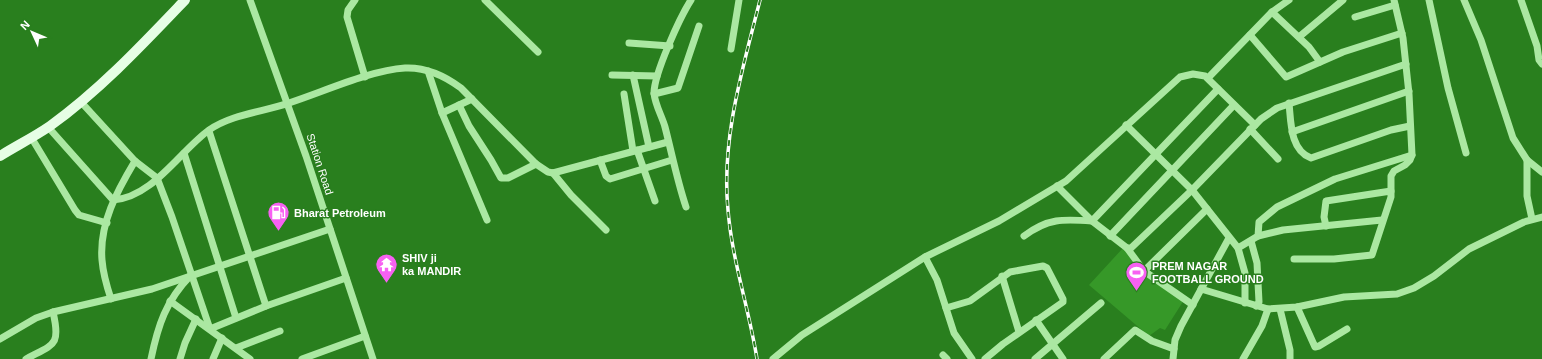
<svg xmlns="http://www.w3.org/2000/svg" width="1542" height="359" font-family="Helvetica,sans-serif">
  <rect width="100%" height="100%" fill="#297f1e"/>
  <path fill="#369828" d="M1123,248l61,52 -19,30 -5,-2 -11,8 -60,-51z"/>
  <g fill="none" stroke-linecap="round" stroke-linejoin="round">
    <g stroke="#abe8a2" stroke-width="7">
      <path d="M250,0l56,156 67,203"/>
      <path d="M355,0l-7,10 -1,7 18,60"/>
      <path d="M485,0l53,52"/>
      <path d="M1429,0l19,88 18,65"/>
      <path d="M1464,0l17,40 32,98 14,22 15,12"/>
      <path d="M1521,0l16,46 2,14 3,4"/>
      <path d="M1272,12l37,35 11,15"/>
      <path d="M1355,17l40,-12"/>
      <path d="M1250,35l36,42 57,-25 59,-19"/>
      <path d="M1299,37l44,-37"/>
      <path d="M629,43l41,3"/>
      <path d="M731,49l8,-49"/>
      <path d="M428,71l14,42 45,107"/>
      <path d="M612,75l45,1"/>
      <path d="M633,75l16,72"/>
      <path d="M1208,78l64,-66 17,-12"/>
      <path d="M624,94l9,57"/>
      <path d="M654,94l24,-6 21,-62"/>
      <path d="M81,102l54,59 22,17 15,39 38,112 56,-23 80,-28"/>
      <path d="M1289,103c2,19 1,47 22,55l80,-28 19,-4"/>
      <path d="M459,105l10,21 22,34 10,18h7l28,-14"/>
      <path d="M442,113l30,-14"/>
      <path d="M1126,125l66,65 46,58 7,25v30"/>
      <path d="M48,127l65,73c39,-2 67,-49 96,-70 23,-16 54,-18 80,-27 34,-11 82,-33 116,-35 21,-1 40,8 56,20l75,76 12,8 5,1 115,-31"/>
      <path d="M1250,129l28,30"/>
      <path d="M209,131l57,175"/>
      <path d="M1292,132l117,-41"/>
      <path d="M31,137l44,73 4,5 28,8"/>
      <path d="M637,150l18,51"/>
      <path d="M184,153l52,165"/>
      <path d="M600,160l6,16 4,3 62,-19"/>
      <path d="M1527,160v36l5,23"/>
      <path d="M553,173l18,22 35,35"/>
      <path d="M1057,186l35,35 35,27h4l61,-58 69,-71 16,-11 129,-44"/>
      <path d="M686,207c-9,-27 -14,-53 -21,-80 -3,-11 -10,-22 -11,-34 0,-19 26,-76 37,-93"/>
      <path d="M1326,226l-2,-9 2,-16 65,-10"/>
      <path d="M1024,236c24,-18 39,-17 68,-15l126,-132"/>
      <path d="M1110,236l124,-131"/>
      <path d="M1258,236l25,-6 99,-10"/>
      <path d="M1251,241l6,22 2,39 -3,4"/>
      <path d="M1127,248l17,23 49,34"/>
      <path d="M1238,248l20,-12 1,-14 18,-15 58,-28 77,-24"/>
      <path d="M925,257l12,23 17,53 18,26"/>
      <path d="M1294,259h40l38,-4 19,-58v-21l3,-5 11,-6 5,-5 2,-5 -3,-61 -6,-56 -9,-38"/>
      <path d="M1144,271l63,-62"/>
      <path d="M1002,276l17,56"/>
      <path d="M1201,289l67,20 29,-2 47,-10 53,-3 17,-6 20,-12 35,-27 55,-27 18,-5"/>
      <path d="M111,299c-4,-12 -8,-26 -9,-39 -3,-36 15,-69 33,-99"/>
      <path d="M170,301l80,58"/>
      <path d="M1297,307l18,40 4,-1 28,-17"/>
      <path d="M946,308l24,-7 40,-29 33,-6 4,2 16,31v3l-60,42 -18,15"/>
      <path d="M1280,309l10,41v9"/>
      <path d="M1036,320l27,39"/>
      <path d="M0,339l36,-21 17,-6 99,-23 178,-60"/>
      <path d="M236,348l44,-17"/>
      <path d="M943,355l4,4"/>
      <path d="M26,359c28,-15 35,-13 27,-47"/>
      <path d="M151,359c7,-34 15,-58 39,-83"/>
      <path d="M180,359l5,-16 11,-24"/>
      <path d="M213,359l9,-21"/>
      <path d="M302,359l63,-23"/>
      <path d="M773,359l29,-24 123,-78 74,-36 67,-40 114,-104 13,-3 12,2 50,49"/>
      <path d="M1035,359l66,-56"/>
      <path d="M1104,359l31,-29 17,11 22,8"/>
      <path d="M1173,359l2,-19 6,-14 48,-88"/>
      <path d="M1243,359l19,-33 6,-17"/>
    </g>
    <path stroke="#e6fee5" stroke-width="10" d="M0,156c16,-10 34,-19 50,-30 50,-36 93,-82 135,-126"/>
    <defs>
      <path id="rail" d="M757,359c-8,-50 -25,-99 -29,-149 -7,-72 15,-142 32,-210"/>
    </defs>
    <use href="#rail" stroke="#fff" stroke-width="3.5"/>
    <use href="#rail" stroke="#297f1e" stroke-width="2" stroke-dasharray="6" stroke-linecap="butt"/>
  </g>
  <defs>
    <symbol id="fuel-pin" viewBox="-11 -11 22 30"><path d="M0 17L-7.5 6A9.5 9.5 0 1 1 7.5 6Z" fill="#f761f2" stroke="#297f1e"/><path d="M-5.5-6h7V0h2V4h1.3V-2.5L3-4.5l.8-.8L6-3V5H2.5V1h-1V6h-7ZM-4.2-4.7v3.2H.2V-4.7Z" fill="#fff"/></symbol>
    <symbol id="temple-pin" viewBox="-11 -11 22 30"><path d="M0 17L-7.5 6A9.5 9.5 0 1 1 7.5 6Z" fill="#f761f2" stroke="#297f1e"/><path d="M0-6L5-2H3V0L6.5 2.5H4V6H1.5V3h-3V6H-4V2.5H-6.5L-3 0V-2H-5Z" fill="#fff"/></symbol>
    <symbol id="stadium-pin" viewBox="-11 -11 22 30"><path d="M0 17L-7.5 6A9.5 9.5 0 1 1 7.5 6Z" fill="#f761f2" stroke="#297f1e"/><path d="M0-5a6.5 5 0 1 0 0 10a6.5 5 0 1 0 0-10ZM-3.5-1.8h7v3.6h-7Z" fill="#fff"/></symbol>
  </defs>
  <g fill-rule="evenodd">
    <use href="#fuel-pin" x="266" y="200" width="25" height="34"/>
    <use href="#temple-pin" x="374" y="252" width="25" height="34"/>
    <use href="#stadium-pin" x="1124" y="260" width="25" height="34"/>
  </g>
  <g text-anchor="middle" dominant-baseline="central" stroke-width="3" stroke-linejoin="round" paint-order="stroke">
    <g font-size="11" fill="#fff" stroke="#297f1e">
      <text transform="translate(320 164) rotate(72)">Station Road</text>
    </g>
    <g font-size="11" font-weight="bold" fill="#fff" stroke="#297f1e" text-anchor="start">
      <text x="294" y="213">Bharat Petroleum</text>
      <text x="402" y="258">SHIV ji<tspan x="402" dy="13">ka MANDIR</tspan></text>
      <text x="1152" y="266">PREM NAGAR<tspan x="1152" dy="13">FOOTBALL GROUND</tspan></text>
    </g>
  </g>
  <g transform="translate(32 32) rotate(314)" stroke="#297f1e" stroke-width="3" paint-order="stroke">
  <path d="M0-3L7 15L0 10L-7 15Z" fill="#ffffff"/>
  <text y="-6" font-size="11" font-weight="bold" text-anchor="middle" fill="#ffffff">N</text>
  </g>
</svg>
